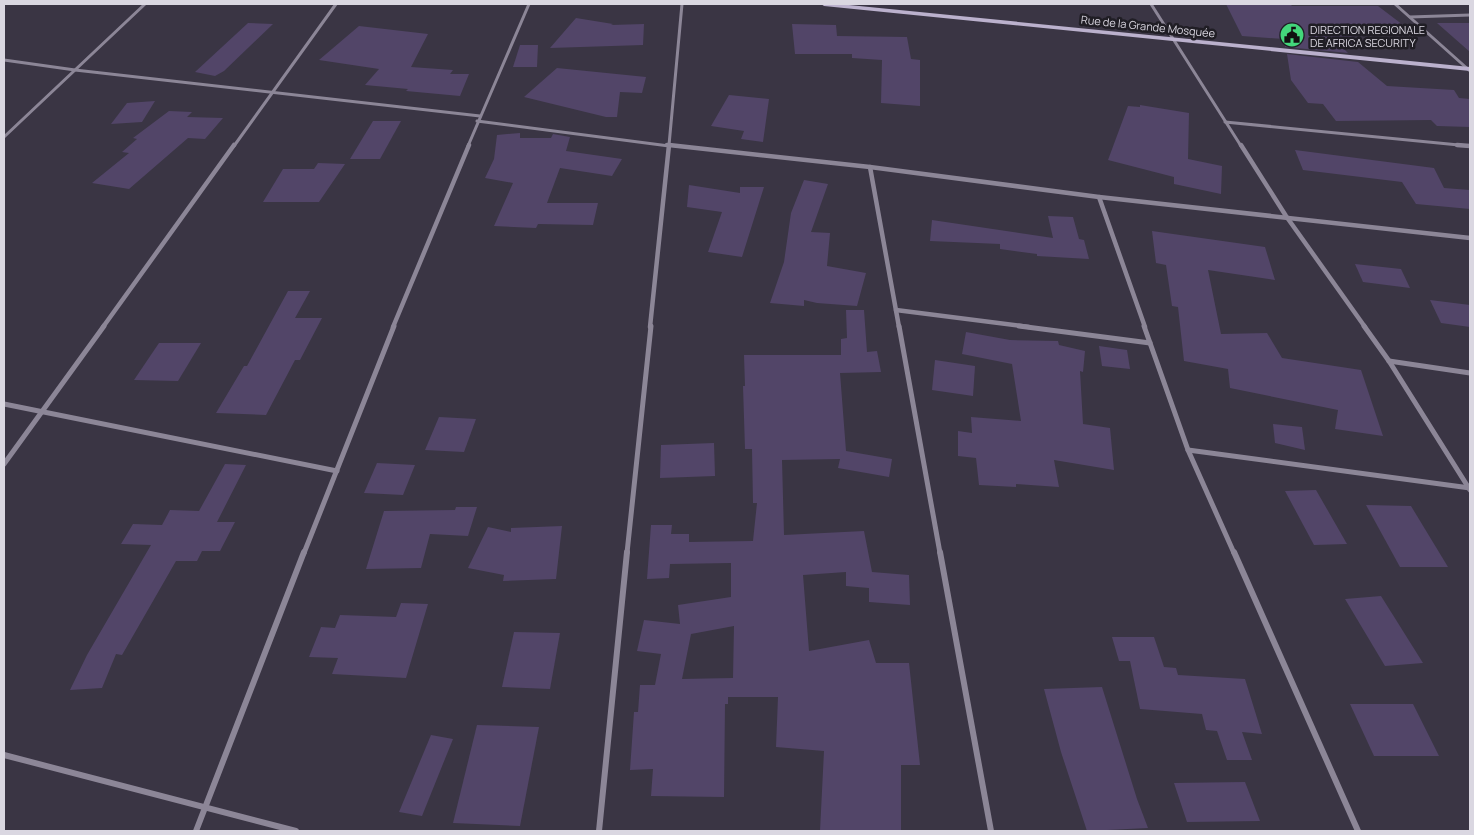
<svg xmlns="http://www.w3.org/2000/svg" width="1474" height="835" font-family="Manrope,sans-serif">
  <rect width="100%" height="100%" fill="#3a3544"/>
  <g fill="#524568" fill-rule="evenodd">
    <path d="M1226,4h64l2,2h86l25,19h-46l9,10h-14l13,12h-23l6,6 -63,-6 -1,-8 -42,-3z"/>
    <path d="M576,18l37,6 -2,1 33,-1 -1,21 -93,3z"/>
    <path d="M248,23l25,1 -49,47 -9,5 -20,-4z"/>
    <path d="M1437,23h33v29z"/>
    <path d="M792,24l44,1 1,11 70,1 4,22 9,1v46l-39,-3 1,-43 -30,-2v-4h-57z"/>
    <path d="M359,26l69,8 -17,33 42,3 -3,4h19l-9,22 -54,-5 2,-2 -43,-4 14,-16 -60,-9z"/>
    <path d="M520,45h18l-1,22h-24z"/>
    <path d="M1287,54l71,8 29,24 67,4 5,8 11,1v28l-33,-1 -6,-6 -95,1 -13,-17 -15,-1 -17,-23z"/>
    <path d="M557,68l89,9 -4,16 -22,-1 -3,25h-11l-82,-20z"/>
    <path d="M729,95l40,4 -6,43 -22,-3 3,-8 -33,-5z"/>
    <path d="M155,101l-13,21 -31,2 16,-21z"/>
    <path d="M1140,105l49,8 -1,46 34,7 -1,28 -47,-10v-7l-66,-17 20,-54 12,1z"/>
    <path d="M169,111l23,1 -5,5 36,1 -18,21 -17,-1 -59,51 -37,-6 37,-30 -7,-1 15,-13 -4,-1z"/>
    <path d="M373,121h28l-21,38h-30z"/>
    <path d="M520,133v5h31l2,-4 17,3 -4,14 56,8 -10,17 -52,-8 -13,35h51l-5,22 -55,-1 -2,4 -42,-2 19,-43 -28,-5 9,-19 3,-24z"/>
    <path d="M1295,150l139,18 10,20 26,2v19l-54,-5 -14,-22 -99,-12z"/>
    <path d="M318,163l27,1 -26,38h-56l20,-33h31z"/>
    <path d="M804,180l24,4 -17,48 19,1 -3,33 39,7 -9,33 -40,-3 -13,-3v6l-34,-3 14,-41 7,-49z"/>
    <path d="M689,185l51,8v-6h24l-22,70 -34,-5 14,-40 -35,-5z"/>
    <path d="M1048,216l25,1 6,22 5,1 5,19 -52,-3v-2l-37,-5v-5l-70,-3 2,-21 121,18z"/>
    <path d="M1152,231l113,16 10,33 -67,-10 13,64 46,-1 15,25 79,12 22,66 -48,-7 3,-19 -108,-22 -2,-19 -44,-8 -6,-54 -6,-1 -6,-41 -10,-2z"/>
    <path d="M1355,264l46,5 9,19 -47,-6z"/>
    <path d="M288,291h22l-15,27h27l-22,42h-5l-29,55 -50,-2 28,-47h3z"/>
    <path d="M1430,300l40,5v22l-29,-4z"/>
    <path d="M846,310h18l3,42 10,-1 4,21 -41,1 6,78 46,8 -3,18 -51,-9 2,-9 -58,1 2,75 80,-4 8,41 37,3 1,30 -41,-3v-14l-23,-2v-14l-43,3 6,76 60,-11 7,23h33l11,102h-19v66h-81l4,-80 -48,-4 2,-50h-50v7h-3l-1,93 -73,-1 2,-27 -23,1 4,-58h4l2,-27h15l6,-31 -24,-3 7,-31 36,4 -2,-19 53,-8v-34l-61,1 -1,14 -22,1 4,-54h21l-1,9h18v8l64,-1 4,-38h-4l-1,-54h-7l-2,-63h2l-1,-31h97v-16l6,-1zM734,626l-1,52 -51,1 9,-45z"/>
    <path d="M966,332l44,8 48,1 1,4 26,6 -2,21 -3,-1 3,53 27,4 4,42 -60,-10 5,27 -43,-3v3l-37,-2 -3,-27 -18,-2v-25l14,2 -1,-16 50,4 -9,-57 -50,-10z"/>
    <path d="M159,343h42l-23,38 -44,-1z"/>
    <path d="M1099,346l28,4 3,19 -28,-3z"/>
    <path d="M935,360l40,6 -2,30 -41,-6z"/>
    <path d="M439,417l37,2 -12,33 -39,-2z"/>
    <path d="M1273,424l29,3 3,23 -30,-7z"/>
    <path d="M714,443l1,33 -55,2 1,-33z"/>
    <path d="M377,463l38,2 -12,30 -39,-2z"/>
    <path d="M225,464l21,1 -29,57h18l-15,29h-18l-5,10h-21l-54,94 -6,-1 -14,34 -32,2 17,-35 64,-110 -30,-1 12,-20 29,1 8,-15 29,1z"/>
    <path d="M1316,490l31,54 -33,1 -29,-54z"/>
    <path d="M1366,505l45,1 37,61h-48z"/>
    <path d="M456,507h21l-9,29 -38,-2 -9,34 -55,1 18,-58 71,-1z"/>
    <path d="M562,526l-6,53 -53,2 1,-6 -36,-7 20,-41 23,5v-4z"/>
    <path d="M1381,596l42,67 -38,3 -40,-67z"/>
    <path d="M401,603l27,1 -22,74 -74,-4 6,-16 -29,-1 12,-30 14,1 5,-13 56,2z"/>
    <path d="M514,632l46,1 -10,56 -48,-2z"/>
    <path d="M1112,637h42l10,30 12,1 2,7 67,4 17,55 -20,-2 10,28h-25l-10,-29 -11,-1 -4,-16 -62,-5 -10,-48h-11z"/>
    <path d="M1102,687l35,112 11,29 -61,3 -26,-79 -17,-63z"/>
    <path d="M1350,704h63l26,52h-65z"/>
    <path d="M477,725l62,2 -19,99 -67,-3z"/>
    <path d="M431,735l22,4 -31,77 -23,-4z"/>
    <path d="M1245,782l15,39 -73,1 -13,-39z"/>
  </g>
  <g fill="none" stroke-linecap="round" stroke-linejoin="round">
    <g stroke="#8c8697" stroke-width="3">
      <path d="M1151,4l90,142"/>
      <path d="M1395,4l75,67"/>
      <path d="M1410,17l60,-2"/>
      <path d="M4,60l71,10 405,46"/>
      <path d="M477,121l192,25"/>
      <path d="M1225,122l244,24"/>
      <path d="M4,137l141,-133"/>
      <path d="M234,146l102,-142"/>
      <path d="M468,146l61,-142"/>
      <path d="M678,146l-9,-1 13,-141"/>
    </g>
    <g stroke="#8c8697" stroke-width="4.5">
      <path d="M669,145l201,22 229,30 371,41"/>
      <path d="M1241,145l45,71 79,111"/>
      <path d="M1457,145l13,1"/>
      <path d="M870,167l29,160"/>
      <path d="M1099,197l46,130"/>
      <path d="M896,310l133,17"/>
      <path d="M103,327l131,-182"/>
      <path d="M393,327l76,-182"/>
      <path d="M650,327l19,-182h-2"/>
    </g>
    <g stroke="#8c8697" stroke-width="5">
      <path d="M899,326l41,227"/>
      <path d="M1019,326l131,17"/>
      <path d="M1144,326l44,124 46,103"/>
      <path d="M1364,326l25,35 81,129"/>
      <path d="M1389,361l81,12"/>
      <path d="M4,404l333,67"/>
      <path d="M1188,450l282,38"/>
      <path d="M4,464l100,-138"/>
      <path d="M304,553l90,-227"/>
      <path d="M627,553l24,-227"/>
    </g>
    <g stroke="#8c8697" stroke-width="6">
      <path d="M940,552l51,279"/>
      <path d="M1234,552l124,279"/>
      <path d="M4,755l292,76"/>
      <path d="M196,831l108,-279"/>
      <path d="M599,831l28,-279"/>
    </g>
    <path fill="#bbb1cd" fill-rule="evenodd" d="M821,4h18l631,63v4l-646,-65z"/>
  </g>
  <defs>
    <symbol id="civic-disc" viewBox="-11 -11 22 22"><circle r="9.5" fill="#43d77b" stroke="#201e25"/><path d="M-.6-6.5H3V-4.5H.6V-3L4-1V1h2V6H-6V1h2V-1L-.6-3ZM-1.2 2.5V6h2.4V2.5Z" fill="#111"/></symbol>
  </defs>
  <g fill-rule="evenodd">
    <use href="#civic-disc" x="1278" y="21" width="28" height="28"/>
  </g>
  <g text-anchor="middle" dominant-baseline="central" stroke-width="5" stroke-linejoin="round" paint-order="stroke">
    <g font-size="11" fill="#dad7e1" stroke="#201e25">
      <text transform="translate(1148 26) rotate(6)">Rue de la Grande Mosquée</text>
    </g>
    <g font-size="11" fill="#dad7e1" stroke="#201e25" text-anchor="start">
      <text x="1310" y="29">DIRECTION REGIONALE<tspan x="1310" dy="13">DE AFRICA SECURITY</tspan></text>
    </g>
  </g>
  <rect width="1474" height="835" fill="none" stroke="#dad7e1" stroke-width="10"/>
</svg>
